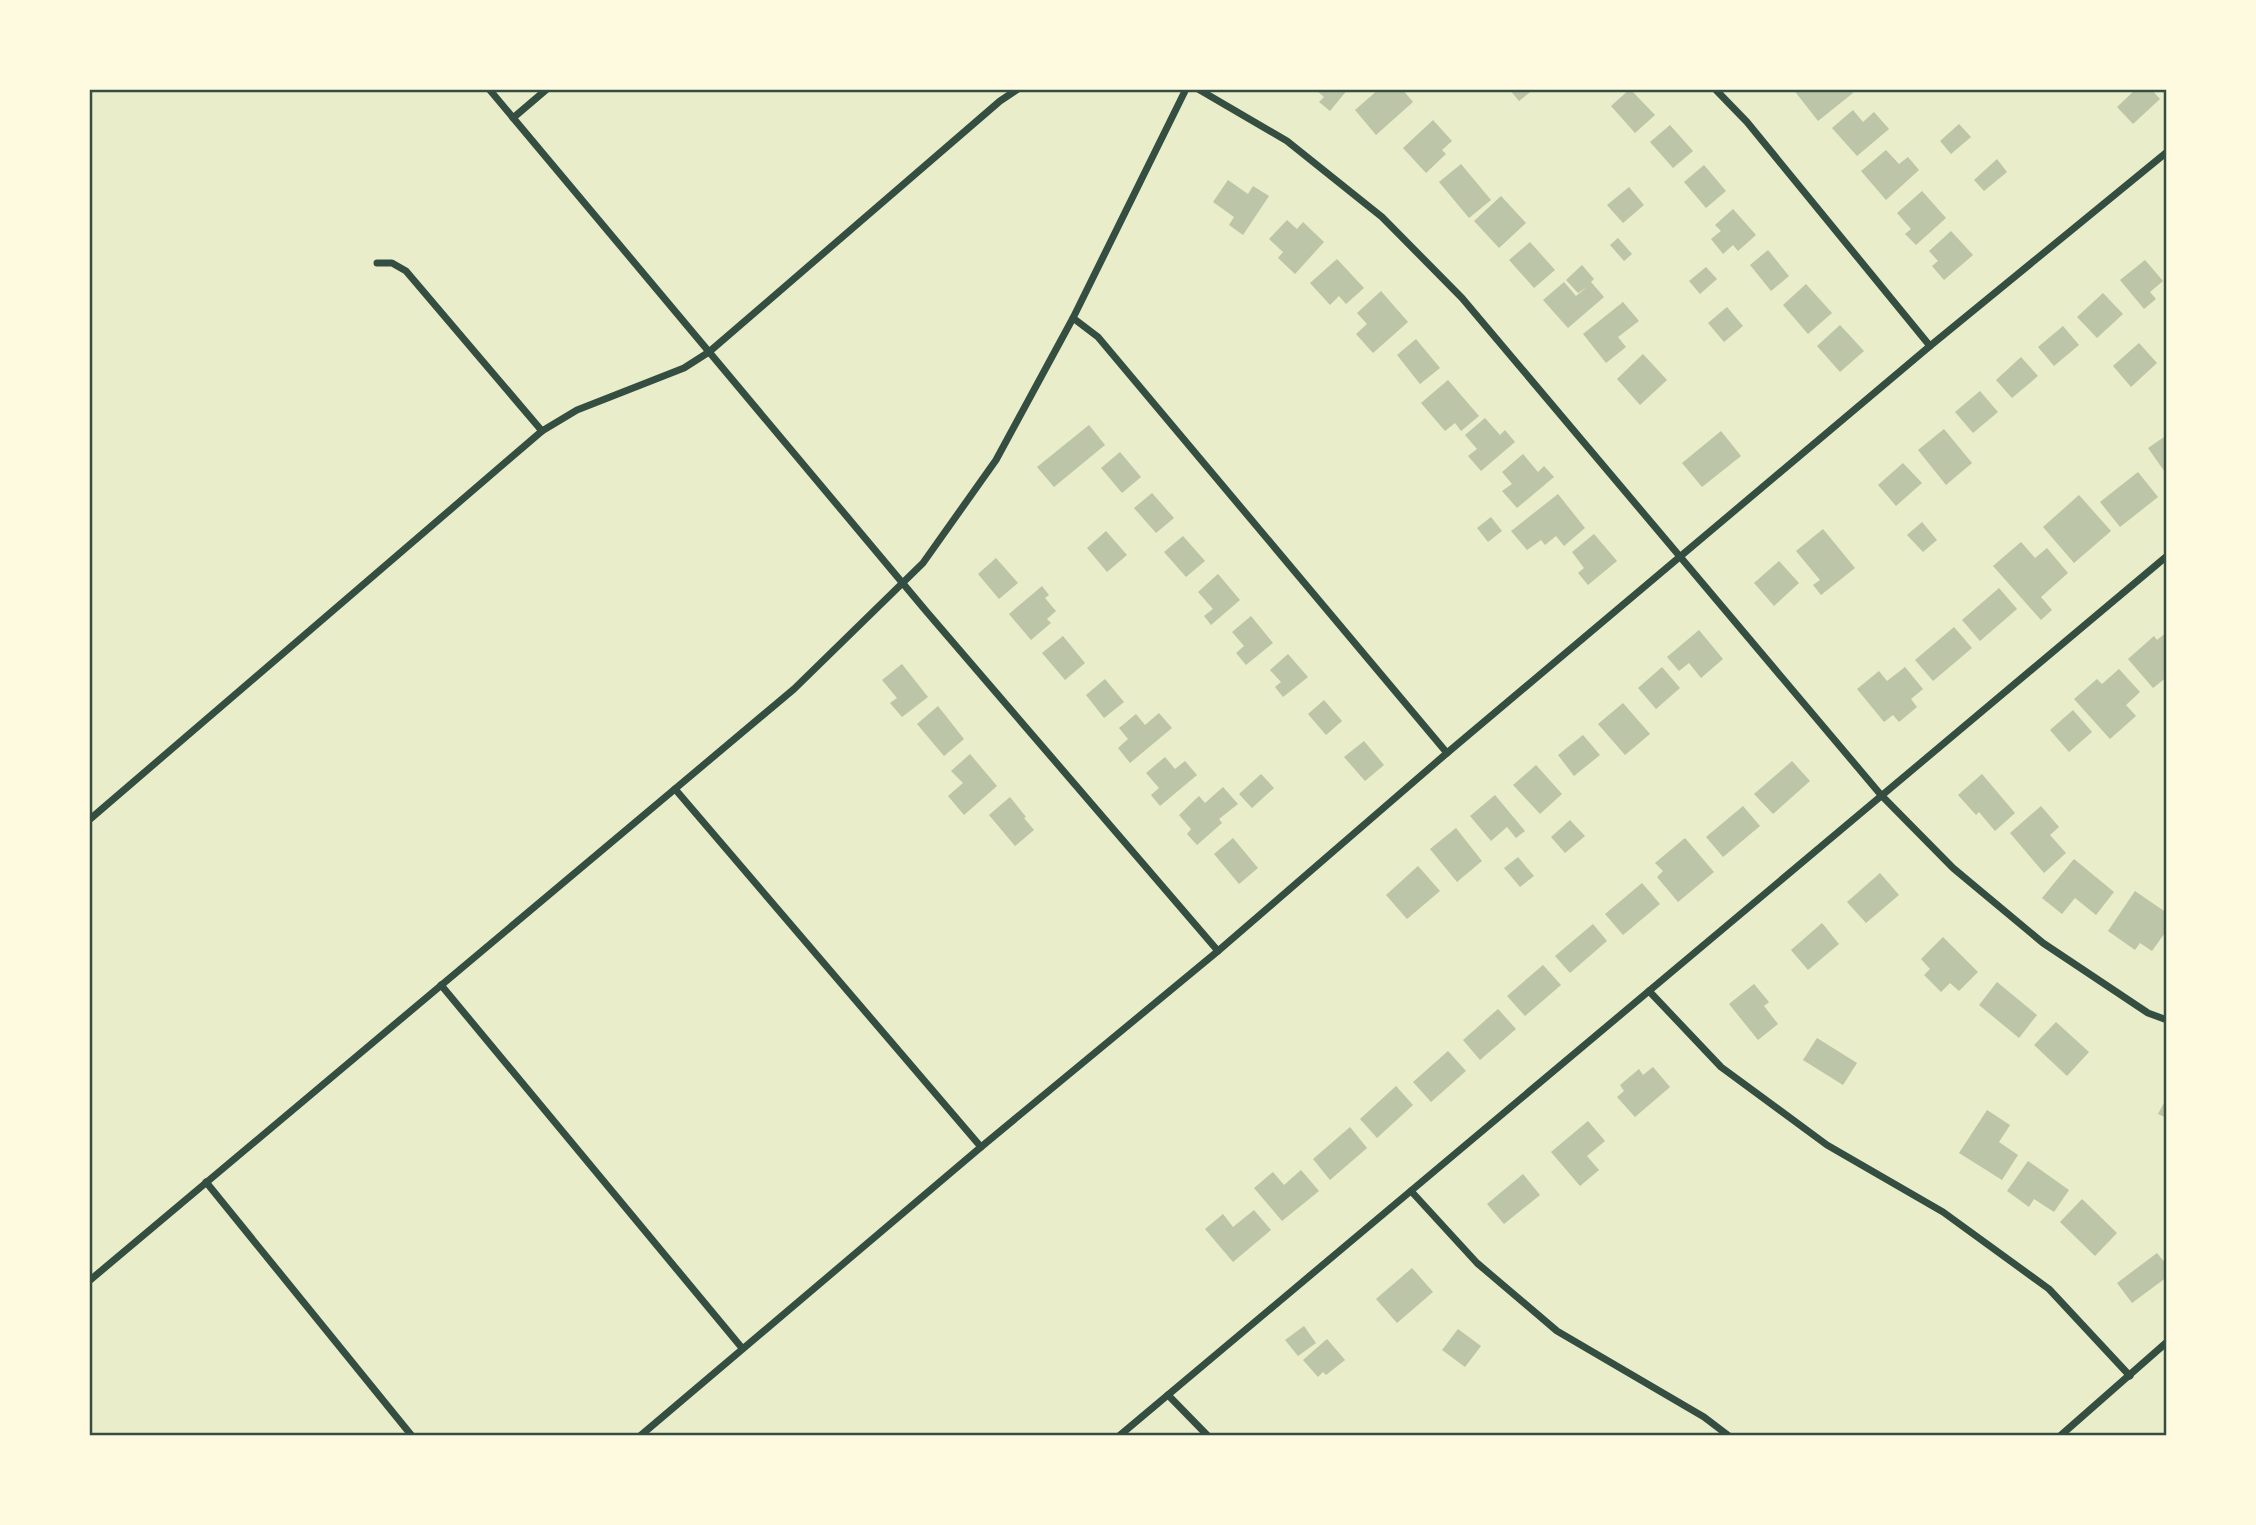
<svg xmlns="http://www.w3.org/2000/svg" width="2256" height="1525" font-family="'Fira Sans Condensed',sans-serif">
  <rect width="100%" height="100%" fill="#e9edc9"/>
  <g fill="#bcc5a7">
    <path d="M1315,89h33l-18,22 -11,-9 5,-5z"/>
    <path d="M1379,89h23l11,13 -37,33 -21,-25z"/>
    <path d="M1509,89h25l-15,12z"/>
    <path d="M1630,89l25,26 -20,18 -24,-27z"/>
    <path d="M1793,89h57l3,4 -35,28z"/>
    <path d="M2136,89h15l9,10 -27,25 -16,-17z"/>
    <path d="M1853,110l10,12 11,-10 15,17 -32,27 -25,-28z"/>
    <path d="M1433,120l19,21 -10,9 4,4 -20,19 -23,-25z"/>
    <path d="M1959,124l12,13 -20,17 -11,-13z"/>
    <path d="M1670,125l23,26 -20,17 -23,-26z"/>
    <path d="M1886,150l13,14 9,-7 11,13 -33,30 -25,-29z"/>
    <path d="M1997,159l10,13 -23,19 -10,-11z"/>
    <path d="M1461,164l30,36 -22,18 -30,-36z"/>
    <path d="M1704,165l22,26 -20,17 -22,-26z"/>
    <path d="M1228,180l20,14 5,-8 16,10 -26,39 -14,-10 5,-8 -21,-15z"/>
    <path d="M1629,187l15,18 -21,18 -16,-18z"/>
    <path d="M1922,191l24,27 -30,27 -11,-11 6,-5 -14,-16z"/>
    <path d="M1501,196l25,27 -27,25 -25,-27z"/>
    <path d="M1733,209l23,26 -18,16 -5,-6 -10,9 -12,-15 10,-8 -6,-6z"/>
    <path d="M1287,220l10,9 6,-7 21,20 -29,32 -17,-16 5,-6 -14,-13z"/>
    <path d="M1951,231l22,24 -29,25 -12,-14 6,-5 -9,-10z"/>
    <path d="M1618,238l14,16 -8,7 -14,-16z"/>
    <path d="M1530,242l25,28 -21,18 -25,-28z"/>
    <path d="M1768,250l21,26 -18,15 -21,-26z"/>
    <path d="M1337,259l27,29 -18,16 -7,-8 -9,9 -20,-22z"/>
    <path d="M2145,260l18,21 -13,11 6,7 -12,10 -24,-29z"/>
    <path d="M1582,265l12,14 -3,3 13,15 -36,31 -25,-28 21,-18 12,14 11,-9 -9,6 -12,-13z"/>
    <path d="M1706,267l11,12 -17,15 -11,-13z"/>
    <path d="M1806,284l26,29 -24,21 -25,-29z"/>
    <path d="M1381,291l27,31 -35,31 -17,-19 11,-10 -10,-11z"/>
    <path d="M2103,293l20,21 -26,24 -20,-21z"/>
    <path d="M1623,302l16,19 -21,16 8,10 -20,16 -23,-29z"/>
    <path d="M1727,307l16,19 -19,16 -16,-19z"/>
    <path d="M1840,325l24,26 -24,21 -23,-26z"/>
    <path d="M2063,326l16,19 -25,21 -16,-19z"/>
    <path d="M1416,339l24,29 -20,16 -23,-29z"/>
    <path d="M2139,343l18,20 -26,24 -18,-21z"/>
    <path d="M1643,354l24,26 -27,25 -23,-26z"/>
    <path d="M2021,357l17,19 -26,22 -16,-18z"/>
    <path d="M1448,380l31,36 -18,15 -6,-8 -10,8 -24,-28z"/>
    <path d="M1980,391l18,21 -25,21 -18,-21z"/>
    <path d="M1485,418l15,17 5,-5 10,12 -34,29 -13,-15 9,-7 -12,-14z"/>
    <path d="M1089,425l16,20 -51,42 -17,-20z"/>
    <path d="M1944,429l28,34 -26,22 -28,-35z"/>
    <path d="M1721,431l20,25 -39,31 -20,-24z"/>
    <path d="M2167,435v40l-19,-27z"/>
    <path d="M1120,452l21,25 -19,16 -21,-25z"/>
    <path d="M1523,454l15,18 6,-6 10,11 -37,31 -15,-17 10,-7 -10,-12z"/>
    <path d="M1903,463l19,20 -26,23 -18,-21z"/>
    <path d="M2138,472l20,25 -38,30 -20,-25z"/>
    <path d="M1152,493l22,25 -18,15 -22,-25z"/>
    <path d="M1558,494l27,34 -21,18 -8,-10 -11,9 -4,-5 -14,10 -16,-19z"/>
    <path d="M2079,495l32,36 -37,32 -31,-36z"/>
    <path d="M1491,517l11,14 -14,11 -11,-14z"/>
    <path d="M1922,522l15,18 -14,12 -16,-17z"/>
    <path d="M1823,529l32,39 -34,27 -8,-10 7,-5 -24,-29z"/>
    <path d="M1106,531l21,24 -20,17 -20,-24z"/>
    <path d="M1594,534l23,27 -29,24 -10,-12 6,-5 -12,-16z"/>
    <path d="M1183,536l22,25 -19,16 -22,-25z"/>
    <path d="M2021,542l14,16 12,-10 21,25 -27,24 11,13 -11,10 -48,-54z"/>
    <path d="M996,558l22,25 -19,16 -21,-25z"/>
    <path d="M1779,561l20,22 -25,23 -20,-23z"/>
    <path d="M1218,574l22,26 -29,25 -7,-9 9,-7 -15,-17z"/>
    <path d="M1042,586l7,9 -4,3 11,13 -9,8 4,4 -20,17 -22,-26z"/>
    <path d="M1999,588l18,21 -37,32 -18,-21z"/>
    <path d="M1251,616l22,27 -27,22 -10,-12 8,-7 -12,-14z"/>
    <path d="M1954,627l18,21 -39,33 -18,-21z"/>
    <path d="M1699,630l24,29 -22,19 -12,-15 -10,8 -12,-14z"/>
    <path d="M2167,632v45l-14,11 -25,-29 26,-23 3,4z"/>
    <path d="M1063,636l22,27 -20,17 -23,-27z"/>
    <path d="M1288,654l20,23 -25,20 -8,-10 6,-5 -11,-12z"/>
    <path d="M902,664l26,33 -26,20 -12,-14 7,-5 -15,-18z"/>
    <path d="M1662,667l18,21 -24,21 -18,-21z"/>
    <path d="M1905,667l18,22 -12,10 6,8 -18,15 -6,-7 -9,7 -27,-33 22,-18 8,10z"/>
    <path d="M2119,669l21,23 -14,13 10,11 -26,23 -36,-40 23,-20 5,5z"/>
    <path d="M1105,679l19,23 -20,16 -18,-23z"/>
    <path d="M1324,700l18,21 -16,14 -18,-21z"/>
    <path d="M1623,703l27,31 -25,21 -27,-31z"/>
    <path d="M938,706l26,33 -20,17 -27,-32z"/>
    <path d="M2073,710l19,22 -23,20 -19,-22z"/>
    <path d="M1159,713l13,15 -42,35 -12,-15 10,-9 -9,-11 17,-14 9,11z"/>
    <path d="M1583,735l17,20 -26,21 -16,-21z"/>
    <path d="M1364,741l20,24 -19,16 -21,-24z"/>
    <path d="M970,754l27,32 -33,29 -16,-19 15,-13 -12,-12z"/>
    <path d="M1165,757l10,12 10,-8 12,14 -37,31 -9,-11 8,-7 -13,-15z"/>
    <path d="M1792,761l18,20 -37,33 -19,-20z"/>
    <path d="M1536,765l26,29 -22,20 -27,-29z"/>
    <path d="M1261,774l13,14 -22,20 -13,-14z"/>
    <path d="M1982,774l33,39 -20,18 -16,-19 -3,3 -18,-20z"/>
    <path d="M1223,787l15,17 -19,15 3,4 -25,22 -10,-11 4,-5 -12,-14 20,-19 6,7z"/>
    <path d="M1495,795l30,36 -9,7 -9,-11 -16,14 -21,-25z"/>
    <path d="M1010,797l16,20 -2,1 10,12 -19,16 -26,-31z"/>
    <path d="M1743,806l17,20 -37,31 -17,-20z"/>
    <path d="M2041,806l18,21 -9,8 16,18 -22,20 -34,-40z"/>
    <path d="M1570,820l15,16 -20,17 -14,-16z"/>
    <path d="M1456,828l26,33 -25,21 -27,-33z"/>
    <path d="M1233,838l25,30 -19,16 -25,-30z"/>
    <path d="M1685,838l29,34 -36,30 -21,-25 6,-6 -8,-8z"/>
    <path d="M1518,857l16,19 -14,11 -16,-19z"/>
    <path d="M2074,859l40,33 -18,23 -21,-17 -13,16 -20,-16z"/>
    <path d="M1418,866l22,25 -33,28 -21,-24z"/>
    <path d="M1880,873l19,22 -33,28 -19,-21z"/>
    <path d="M1642,883l18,21 -37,31 -18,-21z"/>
    <path d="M2135,891l32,22v17l-15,21 -12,-8 -5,7 -27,-19z"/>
    <path d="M1822,923l17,21 -31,26 -17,-20z"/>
    <path d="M1593,924l14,17 -37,32 -15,-17z"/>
    <path d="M1943,937l35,35 -19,19 -9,-8 -9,9 -17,-17 6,-6 -9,-10z"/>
    <path d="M1543,965l18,20 -36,31 -18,-20z"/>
    <path d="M1997,982l40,33 -18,23 -40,-33z"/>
    <path d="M1754,984l15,18 -5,4 14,18 -20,16 -29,-36z"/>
    <path d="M1498,1009l18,20 -36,31 -17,-20z"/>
    <path d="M2056,1022l33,30 -22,24 -33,-31z"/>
    <path d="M1817,1038l40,25 -14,22 -40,-25z"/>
    <path d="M1448,1051l18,20 -35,31 -18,-20z"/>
    <path d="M1653,1067l17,20 -35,30 -18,-20 7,-6 -4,-6 19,-16 4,6z"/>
    <path d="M1396,1086l17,19 -36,33 -17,-19z"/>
    <path d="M2167,1097v21l-9,-4z"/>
    <path d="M1987,1110l23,15 -11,17 19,13 -16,25 -43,-27z"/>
    <path d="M1588,1121l17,20 -18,15 12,14 -19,16 -29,-34z"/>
    <path d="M1350,1127l17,21 -37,32 -17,-21z"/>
    <path d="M2028,1161l41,29 -15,22 -20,-13 -5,8 -22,-16z"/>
    <path d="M1301,1170l18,21 -37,30 -28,-33 19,-16 11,13z"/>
    <path d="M1523,1174l17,21 -36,29 -17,-20z"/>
    <path d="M2082,1199l35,34 -22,23 -35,-34z"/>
    <path d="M1254,1210l17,20 -38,32 -28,-33 18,-15 10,13z"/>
    <path d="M2157,1253l10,12v12l-35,26 -15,-20z"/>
    <path d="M1412,1268l21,24 -36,31 -21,-24z"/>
    <path d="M1304,1326l12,17 -18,13 -13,-16z"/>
    <path d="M1458,1329l23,17 -16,21 -23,-17z"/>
    <path d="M1327,1339l18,21 -19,15 -3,-3 -5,5 -15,-17z"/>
  </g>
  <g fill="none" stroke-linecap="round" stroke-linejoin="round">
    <g stroke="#344e41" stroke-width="7">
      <path d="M489,89l437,522 292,340"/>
      <path d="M1198,89l89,52 95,76 80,81 419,497 72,73 90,75 105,70 19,7"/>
      <path d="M1715,89l32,33 183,224"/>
      <path d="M513,118l34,-29"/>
      <path d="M377,263h15l14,8 136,160"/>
      <path d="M1073,318l25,19 349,416"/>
      <path d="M675,789l306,358"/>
      <path d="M89,820l453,-389 35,-21 107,-42 25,-16 291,-251 18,-12"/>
      <path d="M441,985l301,363"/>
      <path d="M1649,991l72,76 106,78 116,67 106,77 81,87"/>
      <path d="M206,1182l206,254"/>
      <path d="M1411,1191l66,72 80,68 147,86 25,19"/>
      <path d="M89,1281l705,-592 129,-126 73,-103 77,-142 113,-229"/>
      <path d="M1168,1395l40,41"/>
      <path d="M640,1436l341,-289 237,-196 229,-198 483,-407 237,-194"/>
      <path d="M1119,1436l1048,-880"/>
      <path d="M2060,1436l107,-94"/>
    </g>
  </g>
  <rect width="2256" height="1525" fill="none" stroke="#fefae0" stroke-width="182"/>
  <rect x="91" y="91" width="2074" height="1343" fill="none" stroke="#344e41" stroke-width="2.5"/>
</svg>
